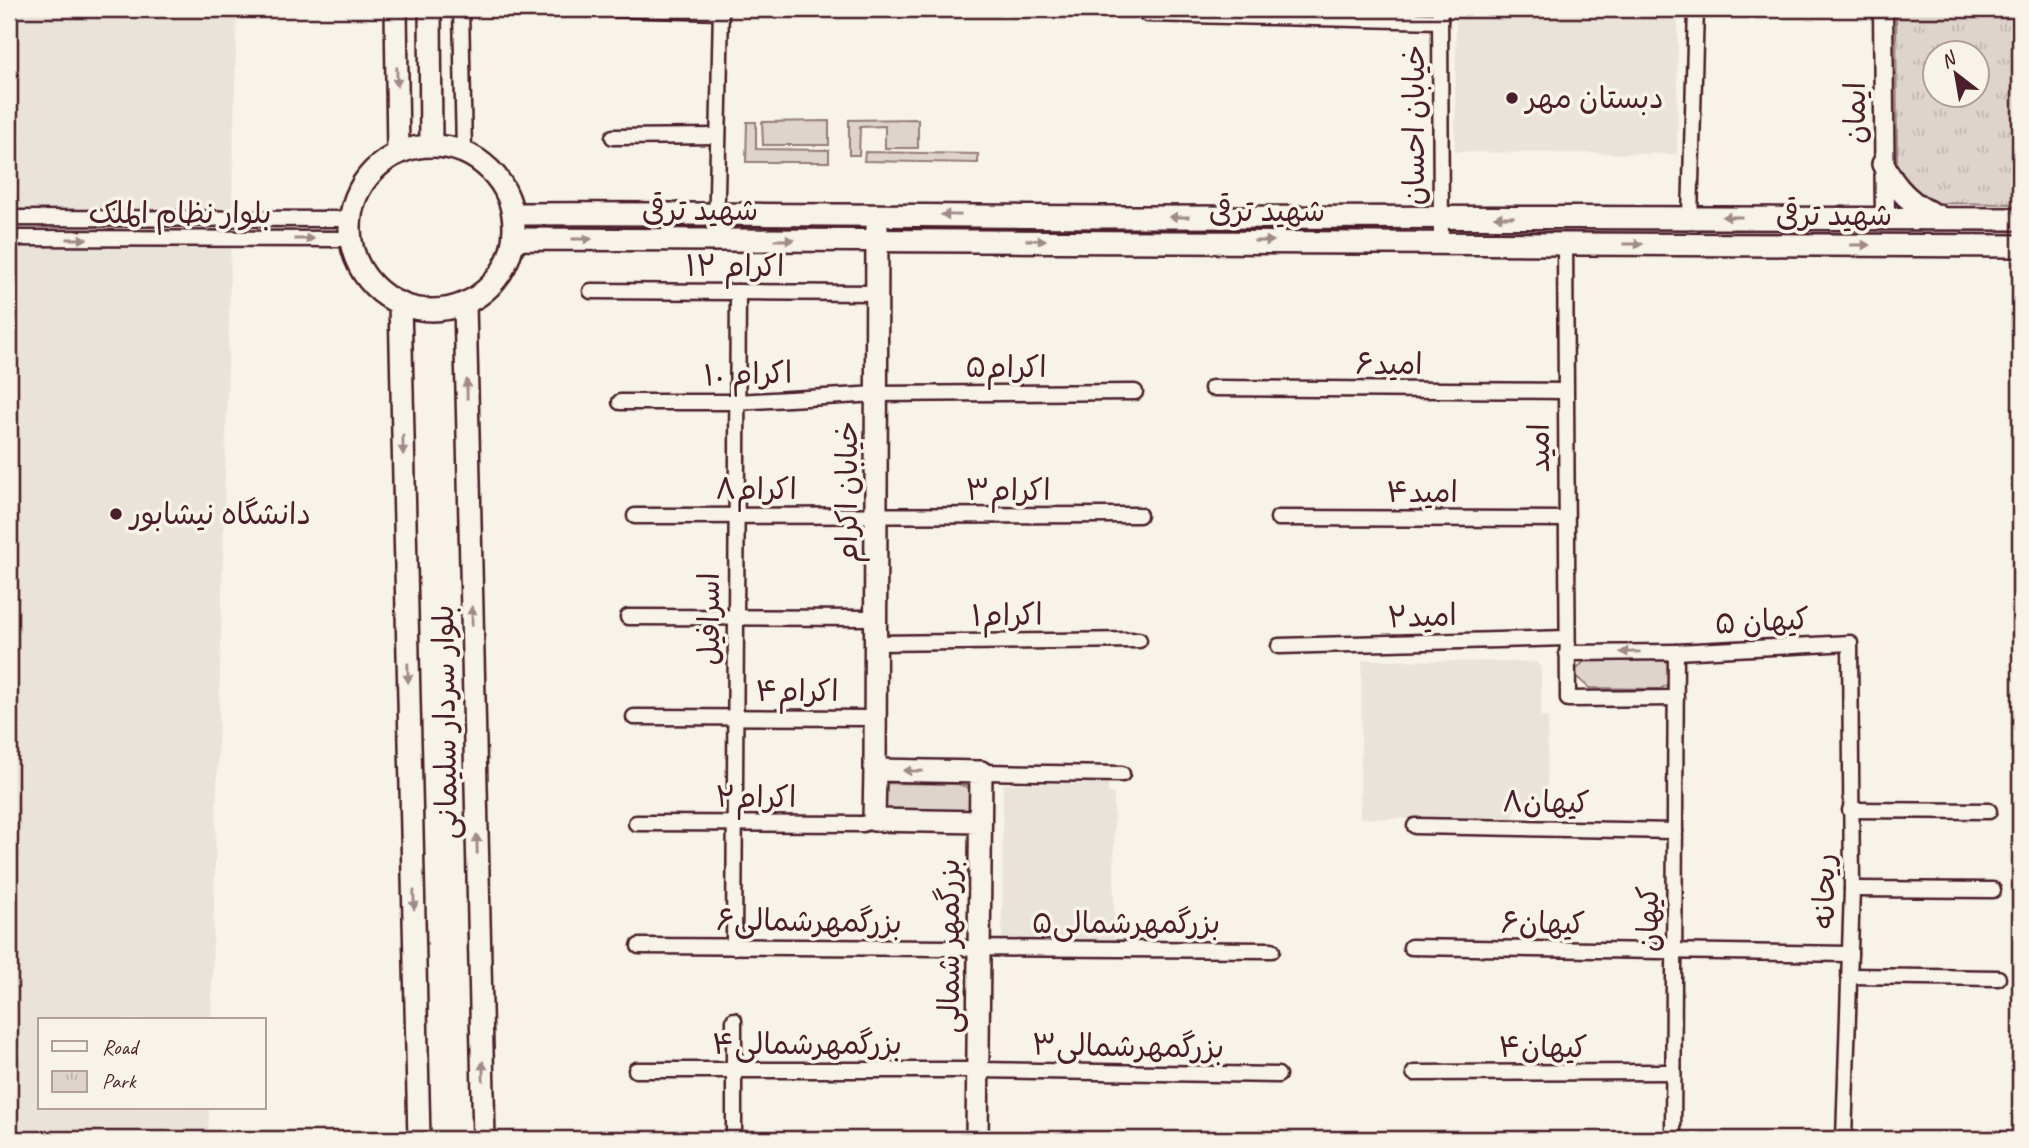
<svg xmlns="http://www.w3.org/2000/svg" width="2029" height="1148" font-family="Caveat,'Playpen Sans Arabic',sans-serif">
  <defs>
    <pattern id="park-tufts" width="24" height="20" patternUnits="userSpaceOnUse" patternTransform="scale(1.75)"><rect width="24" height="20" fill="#ded4cc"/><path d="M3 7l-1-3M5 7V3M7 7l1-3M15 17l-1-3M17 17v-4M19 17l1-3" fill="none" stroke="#c0b6af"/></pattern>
  </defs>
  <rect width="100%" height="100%" fill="#f7f3e8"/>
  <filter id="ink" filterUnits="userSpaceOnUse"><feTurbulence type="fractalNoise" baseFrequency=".0143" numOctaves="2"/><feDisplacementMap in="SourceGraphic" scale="14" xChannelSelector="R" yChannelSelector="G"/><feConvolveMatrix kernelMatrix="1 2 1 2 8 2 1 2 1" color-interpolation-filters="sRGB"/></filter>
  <g filter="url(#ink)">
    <g fill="#eae3da">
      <path d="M9,9h228l-26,1011h-171v88h169l-1,31h-199z"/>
      <path d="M1456,9h222l-1,145 -222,-2z"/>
      <path d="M1362,660l174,2 5,5v49l7,2 -1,86 -32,-1 -1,17 -154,-2z"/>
      <path d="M1108,783v9l6,3v147l-108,1 -4,-2 1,-157z"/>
    </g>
    <g fill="#ded4cc" stroke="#947a7c" stroke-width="2">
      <path d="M918,119v29h-33v-22l-25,1 -1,28h-10v-35z"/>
      <path d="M829,121v24h-66l-1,-23z"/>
      <path d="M747,122h9v27l73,1v12h-83z"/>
      <path d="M865,152l113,2v9l-114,-2z"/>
      <path d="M534,223l160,1 8,4 -2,3 -172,-2z"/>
      <path d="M751,224h99l3,6 -107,1 -3,-3z"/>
      <path d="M901,224l503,2 2,5 -2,2 -510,-2v-3z"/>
      <path d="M1464,227l556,2v8l-561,-4z"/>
      <path d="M1660,658l8,4 5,8 -3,13 -10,6 -71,-1 -12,-11 -1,-7 10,-11z"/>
      <path d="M887,783l71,1 11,4 4,12 -4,10 -9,3 -74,-2 -6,-4v-20z"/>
    </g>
    <path fill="url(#park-tufts)" stroke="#947a7c" stroke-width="2" fill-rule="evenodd" d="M1896,9h124v195l-96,-1 -27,-31zM1934,52h42v42h-42z"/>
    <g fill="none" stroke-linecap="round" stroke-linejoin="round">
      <defs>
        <g id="minor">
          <path d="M461,9l3,142"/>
          <path d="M615,9l106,3"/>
          <path d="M1440,9l1,233"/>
          <path d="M1147,14l293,7"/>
          <path d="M613,137l105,-1"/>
          <path d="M1690,217l6,-208"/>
          <path d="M9,218l341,1"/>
          <path d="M9,238l342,1"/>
          <path d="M716,240l5,-231"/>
          <path d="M1565,243l3,456 108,-1"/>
          <path d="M591,291l286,2"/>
          <path d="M1212,388l353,3"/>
          <path d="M620,402h116l142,-8 257,-2"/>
          <path d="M635,516l504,-1"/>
          <path d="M1278,518l288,1"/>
          <path d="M628,617l248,1"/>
          <path d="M875,643l264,-3"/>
          <path d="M1279,646l287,-8"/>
          <path d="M1676,652l174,-9 2,246 -8,250"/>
          <path d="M1567,653l109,-1 -3,487"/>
          <path d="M634,717l241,1"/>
          <path d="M981,772l141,2"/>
          <path d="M1850,810l139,1"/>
          <path d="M636,823l227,1 11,-4"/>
          <path d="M1415,826l260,5"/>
          <path d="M1852,889l141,1"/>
          <path d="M639,946l633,4"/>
          <path d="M734,947l4,-655"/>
          <path d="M1411,947l439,7"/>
          <path d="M1850,976l148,2"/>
          <path d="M734,1020v119"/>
          <path d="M636,1070h342l300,5"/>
          <path d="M1414,1073l259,-1"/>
        </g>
        <path id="tertiary" d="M1883,9l2,208"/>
        <g id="secondary">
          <path d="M396,9l2,144"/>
          <path d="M430,9l1,137"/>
          <circle cx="432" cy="228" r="82"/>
          <path d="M1883,164c12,25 29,42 55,52"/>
          <path d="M514,214c204,-1 408,2 613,3 298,1 595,0 893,2"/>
          <path d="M514,241l5,-2 1501,7"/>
          <path d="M400,303l19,836"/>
          <path d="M465,303l19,836"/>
          <path d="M875,770l2,-543"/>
          <path d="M977,1139l4,-367 -106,-2 -1,50 106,2"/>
        </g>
      </defs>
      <use href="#minor" stroke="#4a1f2b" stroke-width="19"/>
      <use href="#tertiary" stroke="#4a1f2b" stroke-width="23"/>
      <use href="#secondary" stroke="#4a1f2b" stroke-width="26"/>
      <use href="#minor" stroke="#f7f3e8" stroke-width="14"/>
      <use href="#tertiary" stroke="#f7f3e8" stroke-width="18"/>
      <use href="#secondary" stroke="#f7f3e8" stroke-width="21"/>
    </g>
    <defs><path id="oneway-solid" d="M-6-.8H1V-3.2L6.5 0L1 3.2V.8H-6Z" transform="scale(1.75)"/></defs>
    <g fill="#a0898a">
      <use href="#oneway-solid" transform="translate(397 77) rotate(89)"/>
      <use href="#oneway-solid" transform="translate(951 215) rotate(-179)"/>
      <use href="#oneway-solid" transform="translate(1179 217) rotate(180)"/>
      <use href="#oneway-solid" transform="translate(1504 217) rotate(-180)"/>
      <use href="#oneway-solid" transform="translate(1732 217) rotate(180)"/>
      <use href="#oneway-solid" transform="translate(77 239)"/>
      <use href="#oneway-solid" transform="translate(304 239)"/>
      <use href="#oneway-solid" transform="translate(582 239)"/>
      <use href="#oneway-solid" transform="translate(784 240)"/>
      <use href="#oneway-solid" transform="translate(1036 240)"/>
      <use href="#oneway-solid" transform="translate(1264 241)"/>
      <use href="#oneway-solid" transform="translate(1633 244)"/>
      <use href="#oneway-solid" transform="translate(1860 245)"/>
      <use href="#oneway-solid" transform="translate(467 389) rotate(-91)"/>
      <use href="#oneway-solid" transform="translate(403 445) rotate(89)"/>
      <use href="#oneway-solid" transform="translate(472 616) rotate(-91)"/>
      <use href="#oneway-solid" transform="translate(1630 652) rotate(179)"/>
      <use href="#oneway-solid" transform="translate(408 673) rotate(89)"/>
      <use href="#oneway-solid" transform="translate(913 771) rotate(-179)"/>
      <use href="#oneway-solid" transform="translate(477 844) rotate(-91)"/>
      <use href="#oneway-solid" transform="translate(414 900) rotate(89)"/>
      <use href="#oneway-solid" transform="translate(483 1071) rotate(-91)"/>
    </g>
  </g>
  <g fill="#4a1f2b" stroke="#f7f3e8" stroke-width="2.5">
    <circle cx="1512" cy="98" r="7"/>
    <circle cx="116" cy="514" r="7"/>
  </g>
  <g text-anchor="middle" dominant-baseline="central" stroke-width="7" stroke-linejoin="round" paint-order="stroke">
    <g font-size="30" fill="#4a1f2b" stroke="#f7f3e8" text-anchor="start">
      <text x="1526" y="98">دبستان مهر</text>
      <text x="130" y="514">دانشگاه نیشابور</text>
    </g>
    <g font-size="30" fill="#4a1f2b" stroke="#f7f3e8">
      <text transform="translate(1855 113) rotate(-90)">ایمان</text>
      <text transform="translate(1414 125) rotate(-90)">خیابان احسان</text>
      <text x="700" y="210">شهید ترقی</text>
      <text x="1267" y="211">شهید ترقی</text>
      <text x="180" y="213">بلوار نظام الملک</text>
      <text x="1834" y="215">شهید ترقی</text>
      <text x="735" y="266">اکرام ۱۲</text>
      <text x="1389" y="364">امید۶</text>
      <text x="1006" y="367">اکرام۵</text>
      <text transform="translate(748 374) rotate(-2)">اکرام ۱۰</text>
      <text transform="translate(1539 448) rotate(-90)">امید</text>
      <text x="756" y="489">اکرام۸</text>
      <text x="1008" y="490">اکرام۳</text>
      <text transform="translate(847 492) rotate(-90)">خیابان اکرام</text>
      <text x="1422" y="492">امید۴</text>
      <text transform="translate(1007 615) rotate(-1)">اکرام۱</text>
      <text transform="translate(1422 616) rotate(-2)">امید۲</text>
      <text transform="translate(709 619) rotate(-90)">اسرافیل</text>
      <text transform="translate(1762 621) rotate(-3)">کیهان ۵</text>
      <text x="797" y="691">اکرام۴</text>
      <text transform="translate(445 722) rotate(-91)">بلوار سردار سلیمانی</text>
      <text x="756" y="797">اکرام۲</text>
      <text transform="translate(1546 802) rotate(1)">کیهان۸</text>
      <text transform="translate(1824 891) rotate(-90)">ریحانه</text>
      <text transform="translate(1648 919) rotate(-90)">کیهان</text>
      <text transform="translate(809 921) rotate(1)">بزرگمهرشمالی۶</text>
      <text x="1126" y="923">بزرگمهرشمالی۵</text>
      <text transform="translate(1543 923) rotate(1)">کیهان۶</text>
      <text transform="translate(949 946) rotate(-90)">بزرگمهر شمالی</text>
      <text x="807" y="1044">بزرگمهرشمالی۴</text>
      <text transform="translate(1128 1046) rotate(1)">بزرگمهرشمالی۳</text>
      <text x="1543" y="1047">کیهان۴</text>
    </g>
  </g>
  <rect width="2029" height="1148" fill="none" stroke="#f7f3e8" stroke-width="35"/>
  <rect x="18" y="18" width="1994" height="1113" fill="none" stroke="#4a1f2b" stroke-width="2.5" filter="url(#ink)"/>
  <rect x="38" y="1018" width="228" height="91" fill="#f7f3e8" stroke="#b29e9c" stroke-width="2"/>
  <rect x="52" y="1041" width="35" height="10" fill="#f7f3e8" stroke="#b29e9c" stroke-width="2"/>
  <text x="102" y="1054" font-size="21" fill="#4a1f2b">Road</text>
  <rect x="52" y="1071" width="35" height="21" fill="url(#park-tufts)" stroke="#b29e9c" stroke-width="2"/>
  <text x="102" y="1088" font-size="21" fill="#4a1f2b">Park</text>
  <g transform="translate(1956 74) rotate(329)"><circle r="33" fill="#f7f3e8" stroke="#b29e9c" stroke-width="2"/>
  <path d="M0-5L12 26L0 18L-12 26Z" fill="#4a1f2b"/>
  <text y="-10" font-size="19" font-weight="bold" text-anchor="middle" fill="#4a1f2b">N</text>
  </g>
</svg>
